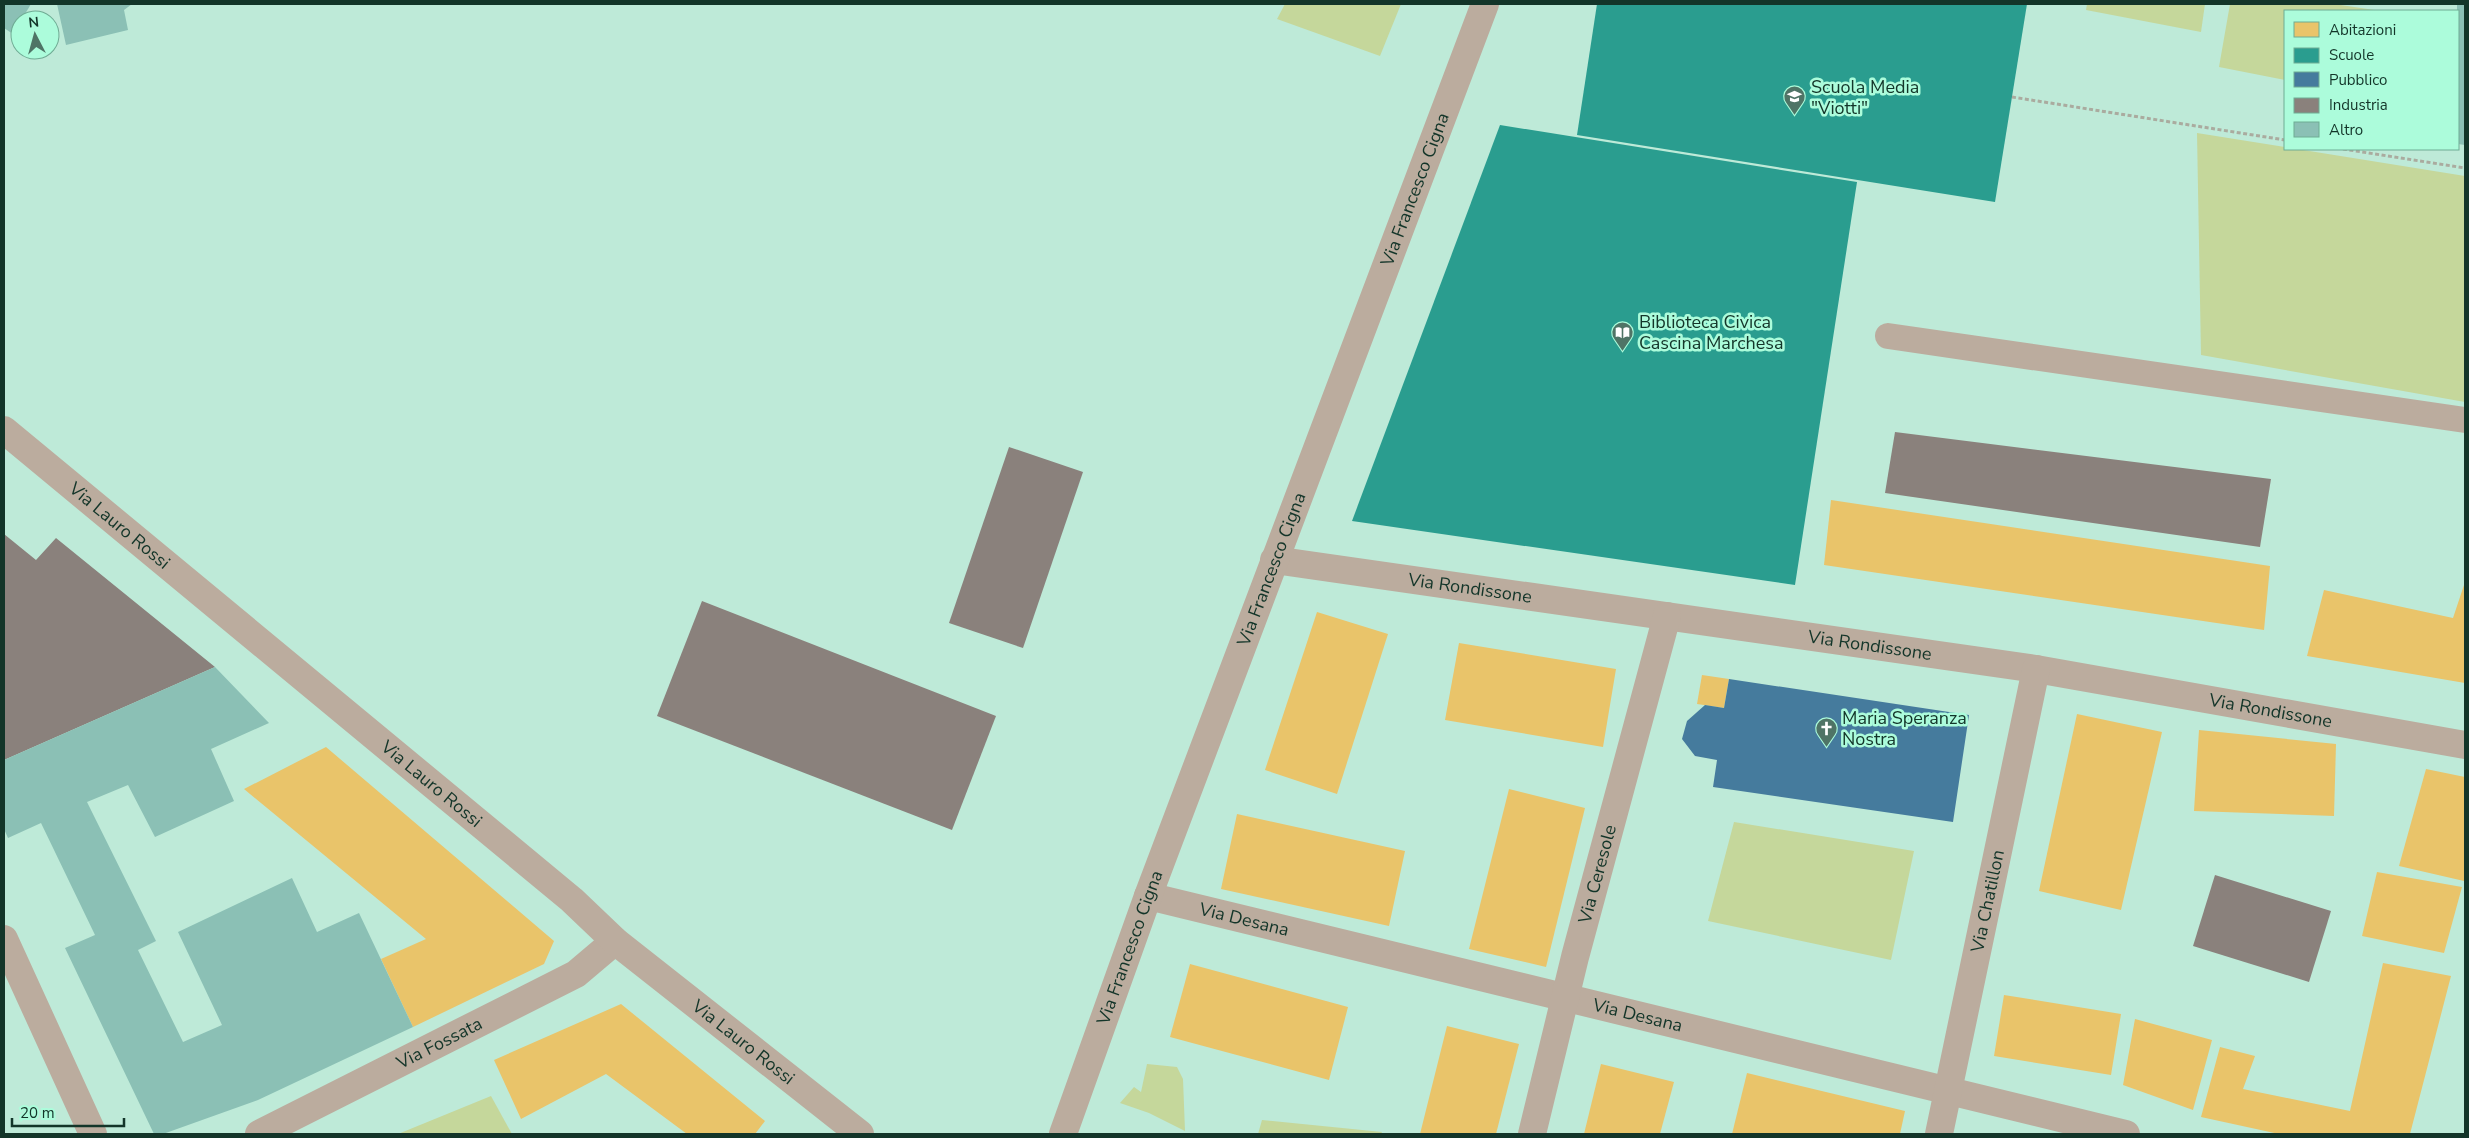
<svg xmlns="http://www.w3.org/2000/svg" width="2469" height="1138" font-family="'Nunito Sans',sans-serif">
  <rect width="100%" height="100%" fill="#beead8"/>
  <g fill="#c5d79b">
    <path d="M1285,4h116l-21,52 -103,-37z"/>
    <path d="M2087,4h118l-4,28 -115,-22z"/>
    <path d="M2230,4h104l47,7h-96v69l-66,-13z"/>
    <path d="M2197,133l268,43v226l-264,-47z"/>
    <path d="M1734,822l180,29 -23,109 -183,-39z"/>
    <path d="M1147,1064l30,3 6,12 2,52 -36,-18 -29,-10 14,-16 7,5z"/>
    <path d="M491,1096l21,38h-114z"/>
    <path d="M1262,1120l120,12 -1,2h-123z"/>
  </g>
  <g fill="#e9c46a">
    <path d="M1831,500l439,66 -6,64 -440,-65z"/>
    <path d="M2465,582v101l-158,-27 17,-66 129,28z"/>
    <path d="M1317,612l71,22 -51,160 -72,-24z"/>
    <path d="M1459,643l157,26 -13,78 -158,-27z"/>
    <path d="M1702,675l27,4 -5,29 -27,-4z"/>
    <path d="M2077,714l85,18 -41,178 -82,-19z"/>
    <path d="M2199,730l137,14 -2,72 -140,-5z"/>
    <path d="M326,747l228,194 -10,23 -131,63 -32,-68 45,-20 -182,-150z"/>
    <path d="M2426,769l39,8 -1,104 -65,-15z"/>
    <path d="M1509,789l76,19 -39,159 -77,-18z"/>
    <path d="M1237,814l168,37 -16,75 -168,-37z"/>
    <path d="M2377,872l85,15 -18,66 -82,-17z"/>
    <path d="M2383,963l68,13 -41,158h-131l-78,-17 19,-70 35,9 -12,33 107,22z"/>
    <path d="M1190,964l158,43 -19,73 -159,-43z"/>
    <path d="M2004,995l117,19 -10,61 -117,-19z"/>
    <path d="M621,1004l144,117 -10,13h-68l-81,-60 -85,45 -27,-59z"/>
    <path d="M2135,1019l77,21 -19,70 -70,-25z"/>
    <path d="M1447,1026l72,18 -23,90h-76z"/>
    <path d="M1601,1064l73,18 -14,52h-76z"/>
    <path d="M1747,1073l158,38 -5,23h-168z"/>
  </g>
  <g fill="#2a9d8f">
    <path d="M1597,4h430l-32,198 -418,-67z"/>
    <path d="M1500,125l357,57 -62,403 -443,-64z"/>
  </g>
  <path fill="#457b9d" d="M1729,679l240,36 -16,107 -240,-35 4,-27 -22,-4 -13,-17 5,-18 18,-16 19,3z"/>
  <g fill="#8a817c">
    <path d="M1895,432l376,47 -11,68 -375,-54z"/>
    <path d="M1009,447l74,25 -60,176 -74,-25z"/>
    <path d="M4,534l32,26 20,-22 159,129 -211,93z"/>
    <path d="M702,601l294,115 -44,114 -295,-114z"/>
    <path d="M2215,875l116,36 -22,71 -116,-36z"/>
  </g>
  <g fill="#8bc0b5">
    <path d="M4,4h27l-18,30 -9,-6z"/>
    <path d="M57,4h75l-8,6 4,20 -62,15z"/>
    <path d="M2457,4h8v141l-7,-1z"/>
    <path d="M215,667l54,56 -58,26 23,52 -79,36 -27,-52 -41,17 69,139 -18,9 45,92 39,-17 -44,-93 114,-54 25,54 42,-19 54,114 -155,73 -95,34h-9l-89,-186 30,-13 -54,-112 -33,15 -4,-9v-69z"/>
  </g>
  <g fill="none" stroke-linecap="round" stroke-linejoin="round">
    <g stroke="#aaab9f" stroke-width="3" stroke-dasharray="4 2.5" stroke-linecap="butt">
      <path d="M2012,97l273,43"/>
      <path d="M2343,149l122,19"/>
    </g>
    <path stroke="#bbac9e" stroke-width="26" d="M1888,336l577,84"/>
    <g stroke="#bbac9e" stroke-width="28">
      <path id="s1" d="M1274,560l762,109 429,76"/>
      <path id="s2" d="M1148,896l978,238"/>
      <path d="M4,939l89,195"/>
      <path id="s3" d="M259,1134l317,-160 39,-33"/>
      <path id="s4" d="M1532,1134l43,-177 92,-341"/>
      <path id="s5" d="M1939,1134l97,-465"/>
    </g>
    <g stroke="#bbac9e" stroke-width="28">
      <path id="s6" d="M4,430l568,470 43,41 245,193"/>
      <path id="s7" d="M1063,1134l85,-238 337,-892"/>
    </g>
  </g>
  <defs>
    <symbol id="school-pin" viewBox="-11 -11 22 30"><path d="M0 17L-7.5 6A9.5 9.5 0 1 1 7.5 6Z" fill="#4f7466" stroke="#acfcdb"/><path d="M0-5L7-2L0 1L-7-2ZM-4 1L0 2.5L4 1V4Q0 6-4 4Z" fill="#fff"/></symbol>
    <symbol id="library-pin" viewBox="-11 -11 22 30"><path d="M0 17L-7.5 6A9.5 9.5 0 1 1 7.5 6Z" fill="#4f7466" stroke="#acfcdb"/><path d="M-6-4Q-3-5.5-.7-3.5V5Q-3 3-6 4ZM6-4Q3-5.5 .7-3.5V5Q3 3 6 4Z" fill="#fff"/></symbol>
    <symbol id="church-pin" viewBox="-11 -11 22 30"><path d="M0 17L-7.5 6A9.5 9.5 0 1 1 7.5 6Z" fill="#4f7466" stroke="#acfcdb"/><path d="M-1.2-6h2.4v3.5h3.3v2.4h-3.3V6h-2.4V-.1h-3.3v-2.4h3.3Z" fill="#fff"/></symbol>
  </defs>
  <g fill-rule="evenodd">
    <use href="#school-pin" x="1782" y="84" width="25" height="34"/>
    <use href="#library-pin" x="1610" y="320" width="25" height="34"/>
    <use href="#church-pin" x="1814" y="716" width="25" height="34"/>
  </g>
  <g text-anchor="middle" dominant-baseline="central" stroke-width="5" stroke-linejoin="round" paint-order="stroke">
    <g font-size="18" fill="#133529" stroke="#acfcdb" text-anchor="start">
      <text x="1811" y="87">Scuola Media<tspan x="1811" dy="21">"Viotti"</tspan></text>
      <text x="1639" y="322">Biblioteca Civica<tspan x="1639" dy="21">Cascina Marchesa</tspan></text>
      <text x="1842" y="718">Maria Speranza<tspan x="1842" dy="21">Nostra</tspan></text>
    </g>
    <g font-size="18" fill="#133529" stroke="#acfcdb">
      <text stroke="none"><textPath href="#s7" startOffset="1008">Via Francesco Cigna</textPath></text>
      <text stroke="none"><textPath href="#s6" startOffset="150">Via Lauro Rossi</textPath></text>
      <text stroke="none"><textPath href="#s7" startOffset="602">Via Francesco Cigna</textPath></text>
      <text stroke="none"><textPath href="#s1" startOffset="198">Via Rondissone</textPath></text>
      <text stroke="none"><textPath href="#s1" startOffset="602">Via Rondissone</textPath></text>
      <text stroke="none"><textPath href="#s1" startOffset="1008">Via Rondissone</textPath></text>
      <text stroke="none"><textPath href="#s6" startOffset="555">Via Lauro Rossi</textPath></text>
      <text stroke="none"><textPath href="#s4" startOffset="268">Via Ceresole</textPath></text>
      <text stroke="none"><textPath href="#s5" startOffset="238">Via Chatillon</textPath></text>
      <text stroke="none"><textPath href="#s2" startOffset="99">Via Desana</textPath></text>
      <text stroke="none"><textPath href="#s7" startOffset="198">Via Francesco Cigna</textPath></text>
      <text stroke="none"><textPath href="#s2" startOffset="504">Via Desana</textPath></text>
      <text stroke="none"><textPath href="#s6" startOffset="960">Via Lauro Rossi</textPath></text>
      <text stroke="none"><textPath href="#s3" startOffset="202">Via Fossata</textPath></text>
    </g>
  </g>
  <rect width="2469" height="1138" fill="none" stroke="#133529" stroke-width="10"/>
  <rect x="2284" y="10" width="175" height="140" fill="#acfcdb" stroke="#6fac94"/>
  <rect x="2294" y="22" width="25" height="15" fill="#e9c46a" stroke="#6fac94"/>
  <text x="2329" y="35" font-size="15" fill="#133529">Abitazioni</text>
  <rect x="2294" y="48" width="25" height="15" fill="#2a9d8f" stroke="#6fac94"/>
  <text x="2329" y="60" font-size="15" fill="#133529">Scuole</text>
  <rect x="2294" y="72" width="25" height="15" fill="#457b9d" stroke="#6fac94"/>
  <text x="2329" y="85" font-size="15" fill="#133529">Pubblico</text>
  <rect x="2294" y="98" width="25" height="15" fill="#8a817c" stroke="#6fac94"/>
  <text x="2329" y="110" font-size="15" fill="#133529">Industria</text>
  <rect x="2294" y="122" width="25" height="15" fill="#8bc0b5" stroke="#6fac94"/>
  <text x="2329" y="135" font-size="15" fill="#133529">Altro</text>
  <g transform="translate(35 35) rotate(354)"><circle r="24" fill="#acfcdb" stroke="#6fac94"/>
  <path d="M0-4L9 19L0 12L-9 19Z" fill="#4f7466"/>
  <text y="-8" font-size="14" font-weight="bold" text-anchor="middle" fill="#133529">N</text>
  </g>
  <path d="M12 1118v8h112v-8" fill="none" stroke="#133529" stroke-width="2.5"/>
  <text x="20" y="1118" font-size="15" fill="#133529" stroke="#acfcdb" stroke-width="4" paint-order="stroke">20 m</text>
</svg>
